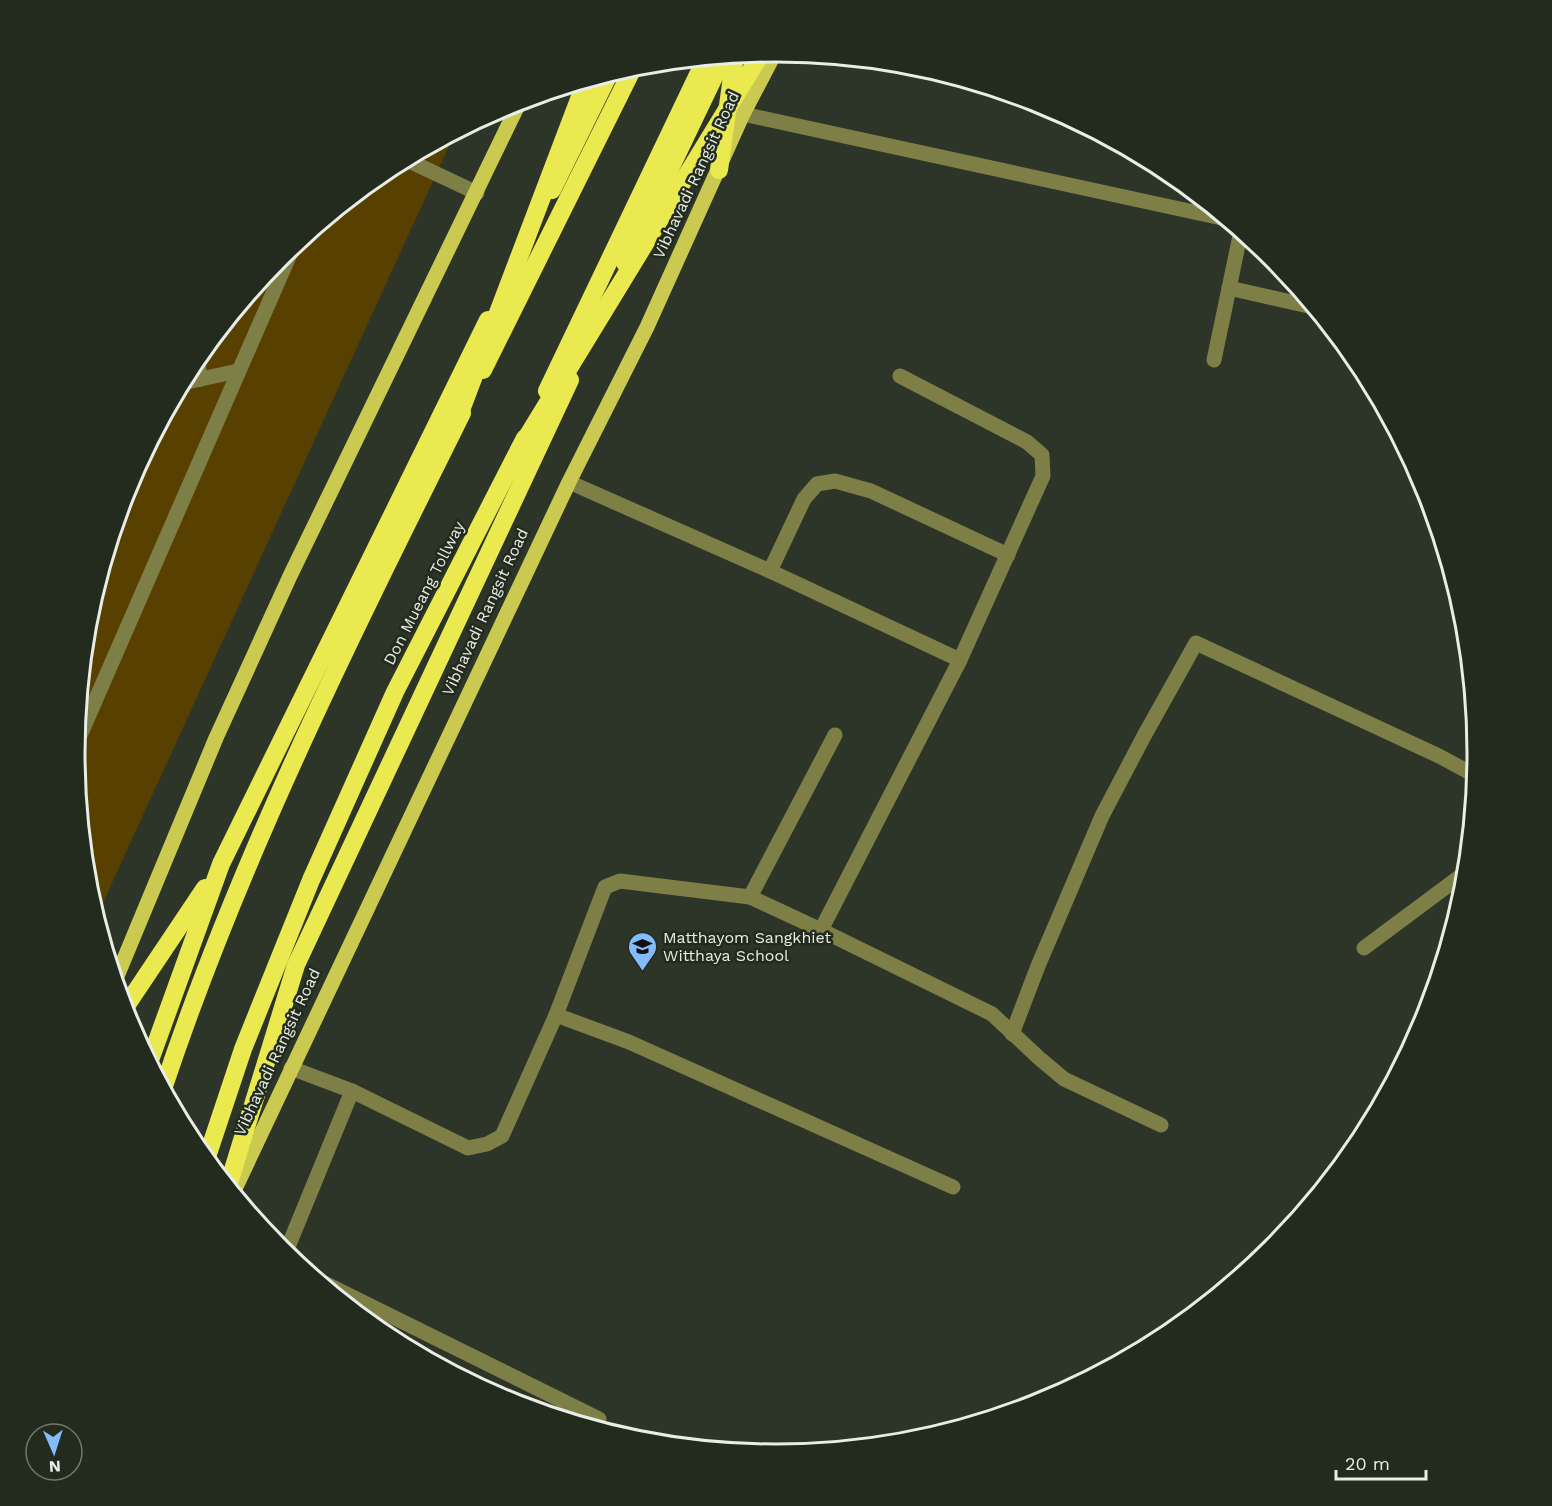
<svg xmlns="http://www.w3.org/2000/svg" width="1552" height="1506" font-family="'Work Sans',sans-serif">
  <rect width="100%" height="100%" fill="#2d3428"/>
  <path fill="#584000" d="M455,133l-359,785 -9,-28 -13,-137 14,-137 40,-132 65,-121 87,-107 106,-87z"/>
  <g fill="none" stroke-linecap="round" stroke-linejoin="round">
    <g stroke="#7e7e47" stroke-width="15">
      <path d="M743,114l483,105"/>
      <path d="M405,159l72,34"/>
      <path d="M1229,288l84,19"/>
      <path d="M196,358l5,21"/>
      <path d="M1214,360l27,-129"/>
      <path d="M182,383l56,-12"/>
      <path d="M569,482l201,89 190,89"/>
      <path d="M770,571l34,-72 13,-15 18,-3 36,10 137,64"/>
      <path d="M75,747l219,-502"/>
      <path d="M750,897l85,-162"/>
      <path d="M821,930l139,-270 83,-184 -1,-21 -15,-13 -127,-66"/>
      <path d="M1364,948l102,-76"/>
      <path d="M556,1015l49,-128 15,-6 130,16 71,33 171,84 47,44 25,21 97,46"/>
      <path d="M1012,1034l26,-68 64,-150 42,-80 52,-93 243,113 37,20"/>
      <path d="M291,1068l61,23 116,57 19,-4 15,-8 54,-121 73,27 324,145"/>
      <path d="M288,1256v-9l64,-156"/>
      <path d="M316,1279l283,140"/>
    </g>
    <g stroke="#cbca50" stroke-width="15">
      <path d="M115,981l101,-243 74,-162 230,-475"/>
      <path d="M233,1193l336,-711 78,-155 96,-213 33,-63"/>
    </g>
    <g stroke="#eae94f" stroke-width="18">
      <path d="M719,170l16,-115"/>
      <path d="M552,190l57,-116"/>
      <path d="M625,263l99,-207"/>
      <path d="M483,370l151,-304"/>
      <path d="M547,391l159,-333"/>
      <path d="M124,1009l81,-121"/>
      <path d="M149,1063l72,-199 267,-544"/>
      <path d="M163,1089c78,-234 189,-455 299,-676"/>
      <path d="M206,1160l37,-111 68,-169 84,-188 130,-254"/>
      <path d="M228,1186l68,-221 274,-585"/>
    </g>
    <g stroke="#eae94f" stroke-width="18">
      <path d="M455,426l131,-345"/>
      <path d="M519,450l243,-398"/>
    </g>
  </g>
  <defs>
    <symbol id="school-pin" viewBox="-11 -11 22 30"><path d="M0 17L-7.5 6A9.5 9.5 0 1 1 7.5 6Z" fill="#83bcfb" stroke="#232a1e"/><path d="M0-5L7-2L0 1L-7-2ZM-4 1L0 2.5L4 1V4Q0 6-4 4Z" fill="#111"/></symbol>
  </defs>
  <g fill-rule="evenodd">
    <use href="#school-pin" x="626" y="930" width="33" height="45"/>
  </g>
  <g text-anchor="middle" dominant-baseline="central" stroke-width="5" stroke-linejoin="round" paint-order="stroke">
    <g font-size="16" fill="#e8ede5" stroke="#232a1e">
      <text transform="translate(696 175) rotate(-65)">Vibhavadi Rangsit Road</text>
      <text transform="translate(424 593) rotate(-63)">Don Mueang Tollway</text>
      <text transform="translate(485 612) rotate(-65)">Vibhavadi Rangsit Road</text>
      <text transform="translate(277 1052) rotate(-65)">Vibhavadi Rangsit Road</text>
    </g>
    <g font-size="16" fill="#e8ede5" stroke="#232a1e" text-anchor="start">
      <text x="663" y="937">Matthayom Sangkhiet<tspan x="663" dy="18">Witthaya School</tspan></text>
    </g>
  </g>
  <path d="M0 0H1552V1506H0ZM85 753a691 691 0 1 1 1382 0a691 691 0 1 1-1382 0Z" fill="#232a1e" fill-rule="evenodd"/>
  <path fill="none" stroke="#e8ede5" stroke-width="3" d="M85 753a691 691 0 1 1 1382 0a691 691 0 1 1-1382 0Z"/>
  <g transform="translate(54 1452) rotate(177)"><circle r="28" fill="#232a1e" stroke="#72786e" stroke-width="1.5"/>
  <path d="M0-4.5L10 22L0 15L-10 22Z" fill="#83bcfb"/>
  <text y="-9" font-size="16" font-weight="bold" text-anchor="middle" fill="#e8ede5">N</text>
  </g>
  <path d="M1336 1470v9h90v-9" fill="none" stroke="#e8ede5" stroke-width="3"/>
  <text x="1345" y="1470" font-size="18" fill="#e8ede5" stroke="#232a1e" stroke-width="4.5" paint-order="stroke">20 m</text>
</svg>
